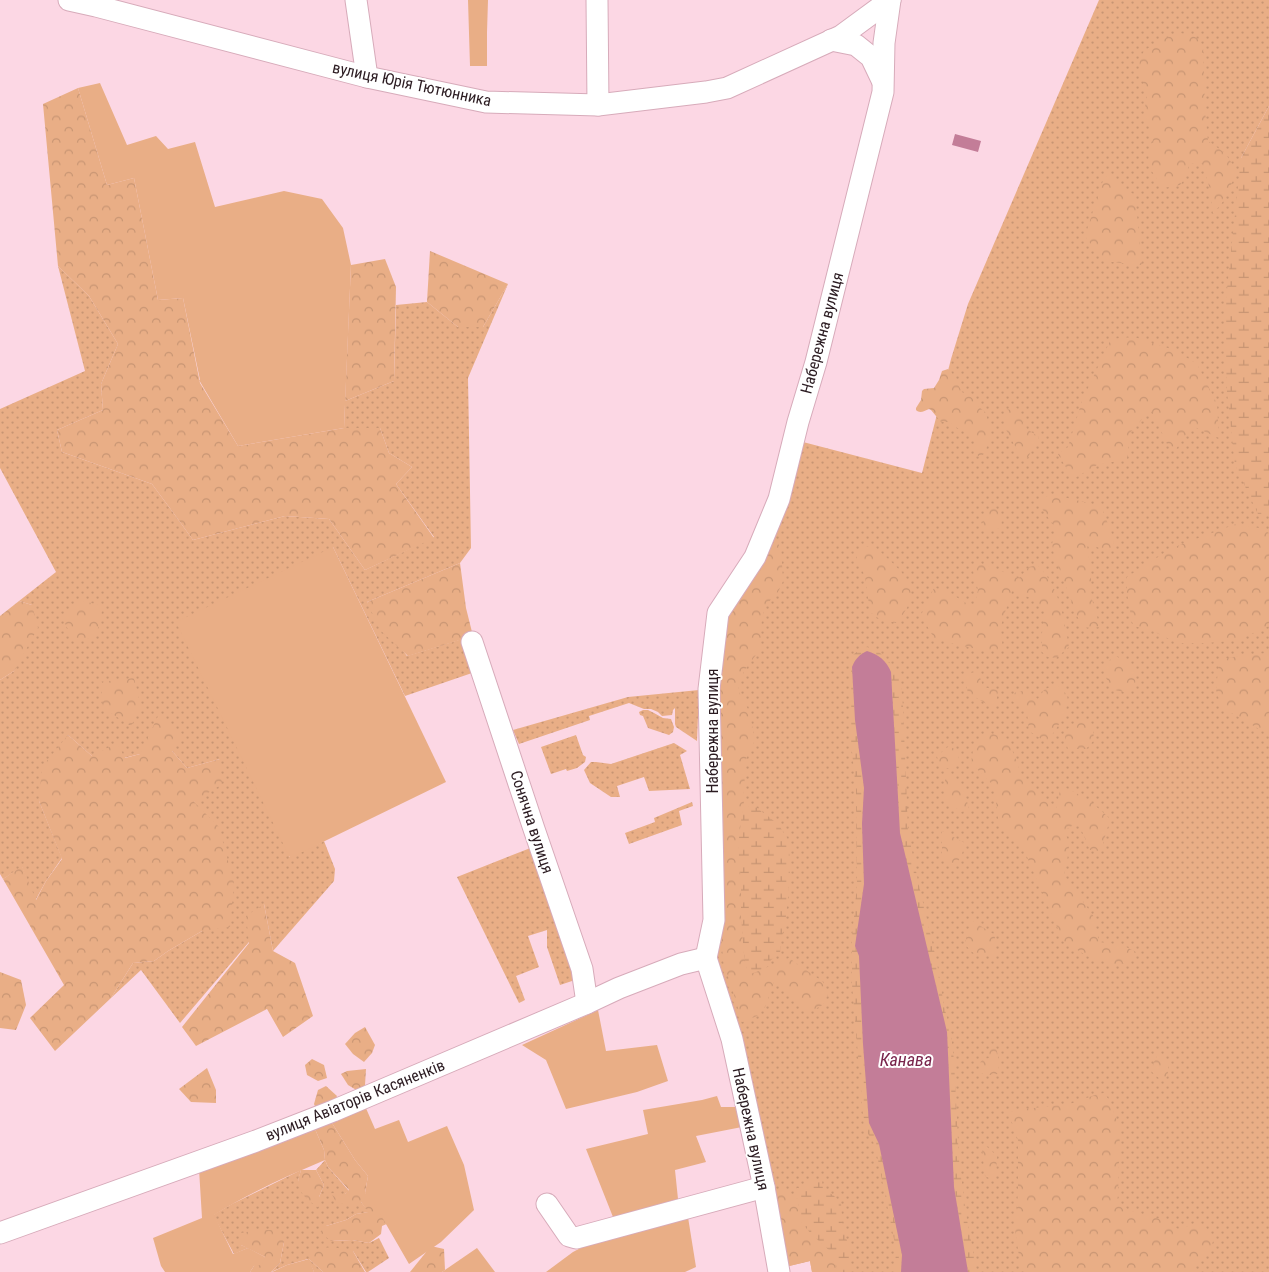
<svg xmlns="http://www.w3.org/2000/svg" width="1269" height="1272" font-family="'Roboto Condensed',sans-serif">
  <defs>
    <pattern id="grass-dots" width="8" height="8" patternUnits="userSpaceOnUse" patternTransform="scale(1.25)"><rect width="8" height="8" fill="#e9ae86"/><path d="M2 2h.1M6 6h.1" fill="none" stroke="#c89573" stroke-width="1.8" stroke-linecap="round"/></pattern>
    <pattern id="forest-crowns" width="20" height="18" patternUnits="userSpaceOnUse" patternTransform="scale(1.25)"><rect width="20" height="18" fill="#e9ae86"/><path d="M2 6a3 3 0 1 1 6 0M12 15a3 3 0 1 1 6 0" fill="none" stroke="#c89573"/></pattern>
    <pattern id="wetland-marsh" width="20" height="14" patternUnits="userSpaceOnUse" patternTransform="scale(1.25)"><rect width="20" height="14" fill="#e9ae86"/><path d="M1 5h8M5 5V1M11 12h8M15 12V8" fill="none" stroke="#c89573"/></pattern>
  </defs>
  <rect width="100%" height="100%" fill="#fcd7e4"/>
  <g fill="url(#grass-dots)">
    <path d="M1099,0h170v106l-28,52 17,355 11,1v758h-457l-2,-11 -25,6 -69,-315 -3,-261 90,-249 119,31 29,-114 17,-55z"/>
    <path d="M58,266l31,30 29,48 -17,40 2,26 -46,20 5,22 90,32 20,27 21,29 92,-24 44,3 36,51 69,-33 -38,-53 16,-17 -23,-14 -9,-25h-36l1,-27 49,-20 2,-76 31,-3 31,25h25l25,-43 -40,94 3,170 -11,15 -93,39 40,54 55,-17 10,34 -67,23 -72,-149 -44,310 35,-16 11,28 -1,12 -61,70 -9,-47 -15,38 -69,81 -39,-53 -30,28 22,-35 21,-2 14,-10 34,-20 -8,-129 26,-43 -33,9 -15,-17 -32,3 -16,4 -32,-2 -24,-21 -29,66 23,57 -16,23 -11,20 -13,-34 -19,12 -3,-5v-194l14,-9 18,-66 -13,-4 37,-29 -56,-104v-59l85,-38z"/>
    <path d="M699,690l-2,51 -21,-14 -1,-3v-16l-2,2 -1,5 -10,1 -4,-4 -7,-3h-7l-15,-6 -40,13 1,4 -71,24 -6,-14 115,-33z"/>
    <path d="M643,710h5l6,3 9,5 8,1 3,8 -1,5 -4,3 -21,-7 -5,-12 -3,-1 -1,-3z"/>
    <path d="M576,735l7,20 3,2 -1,5 -8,6 -10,3 -1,-2 -15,5 -10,-27z"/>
    <path d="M674,743l13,8 -7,4 10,34 -41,2 -5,-14 -27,9 3,11h-9l-21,-14 -6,-13 7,-8h5l15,2z"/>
    <path d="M692,802l1,4 -14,5 3,14 -53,19 -4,-11 30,-11 -1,-4z"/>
    <path d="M533,847l45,132 -18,6 -13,-38v-17l-19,6 11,31 -23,9 9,24 -6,3 -62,-126z"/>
    <path d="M325,1160l3,7 21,24 -4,3 16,8 8,10 -13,2 -10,6 -20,6 6,15 20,-1 17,3 10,-5 10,20 -21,14h-2l-13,-21 -44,8 14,13h-9l-6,-13 -21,6 -16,7 9,-9 4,-21 -43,3 7,3 -14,6 -21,-39 19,-11 69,-34 -3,11 21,16 5,-12 -8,-15z"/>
  </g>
  <g fill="url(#forest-crowns)">
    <path d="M1179,33c13,2 17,2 24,13l2,65 3,30 17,12 12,18 -12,28 -12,15 -3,-25 -8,-26 -13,1 -3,13 -6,8 -17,3 -16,-24 6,-25 -9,-27 3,-15 -8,-29 1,-11 5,-7 21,-12z"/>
    <path d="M78,88l29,97 27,-7 24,122 25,-2 17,85 38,63 106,-18h36l9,25 23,14 -16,17 38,54 -69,32 -36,-51 -44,-3 -92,24 -21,-29 -20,-27 -90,-32 -5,-22 46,-20 -2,-26 17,-40 -29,-48 -31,-30 -15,-162z"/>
    <path d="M1108,174l6,3 4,8 17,10 7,70 -39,-4 -18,-25 17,-53z"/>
    <path d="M430,251l78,33 -25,43h-25l-31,-25z"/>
    <path d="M385,259l11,28 -2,94 -49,20 6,-136z"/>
    <path d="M1134,337l40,13 23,14 20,40 2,34 -27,-12 -16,23 -9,-5 -16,-35 -21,24 -3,26 -30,6 -24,14 -15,-25 10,-7 14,-46 29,-62z"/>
    <path d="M948,369l4,4 10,19 13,7 4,8 7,6 5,23c-3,6 -5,17 -10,21l-3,-1c-4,-7 0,-14 -4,-21l-14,-5 -11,-8h-8l-10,-12 -2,-1c-5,2 -9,5 -13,1v-2l5,-8 1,-9 2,-2 10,-1 5,-8 3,-9z"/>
    <path d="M1017,408l10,21 12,8 -12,22 -6,-2 -17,-31 2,-16z"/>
    <path d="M1050,494l51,12 12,31 1,6 -3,5 -6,3 -14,-7 -4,1 4,26v25l7,24 1,7 -7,1 -9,-1 -7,-13 -22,-60 -2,-10 4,-15 -15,-22 -1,-5z"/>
    <path d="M992,503l10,13 -1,12 -15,4 -6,-4z"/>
    <path d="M1236,524l23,4 10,5v93l-31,14 -31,3h-30l-24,-12 -19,-5 -2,-4 -5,-29v-16l45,-29z"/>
    <path d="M776,542l5,5 2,34 -2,5 -3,6 -13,14 -4,19v23l-17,23 -6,19 11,21 6,29 -9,19 -4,61 -4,26 3,34v36l3,39 4,20 41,-17 34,24 5,12 -5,11 -14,7 -35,-30 -9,25 -8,9 -15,6 -6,-21 -13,-40 -8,-131 4,-202 49,-83z"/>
    <path d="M874,546c27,26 55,41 22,77l-18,-5 -8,-6 -5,-36 -8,-16v-6l6,-7z"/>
    <path d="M460,563l6,45 7,28 -65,20 -28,-26 -13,-28z"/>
    <path d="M980,563l39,15 10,-11 8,-2c22,20 27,53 32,82l-13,11 -8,-1 -6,-5v-19l3,-23 -10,-10 -23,-10c-2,13 -10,25 -11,39 0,6 2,13 1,20 -15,5 -52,-6 -68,-11l-13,-23 13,-27 11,2 29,18 4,-18 -6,-23z"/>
    <path d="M79,600l24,6 -7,31 -22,5 -11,-23z"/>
    <path d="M19,601l13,4 6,23 -24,43 -14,9v-64z"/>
    <path d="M1267,653l2,1v78l-7,-1 -25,-15 -15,-8 -6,-18 3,-30 19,-4z"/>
    <path d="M1116,656l14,9 6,10 -1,10 -11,7 -14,-3 -8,-24z"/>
    <path d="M978,671l5,16 15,3 -2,15 -6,1 -22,-13 -4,-18z"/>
    <path d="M134,678l7,29 -10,19 -28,-18 -2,-26z"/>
    <path d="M1056,684c4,4 9,7 11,12 4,11 -12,37 -20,45l-4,-1 -14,-9 -2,-19 -16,-12c0,-8 6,-8 13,-9l14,8 6,-9z"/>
    <path d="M159,714l24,21 -11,16 15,17 33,-9 2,25 -28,18 25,25 15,56 -4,44 -28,4 -34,20 -14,10 -21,2 -22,35 -56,53 -25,-33 34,-33 -61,-106 19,-13 14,34 10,-19 16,-22 -23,-58 3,-34 26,-32 24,21 25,-13 8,15 15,-4z"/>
    <path d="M1077,721h10l4,2 2,5 1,12 -8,9h-18c-2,-7 -4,-12 -2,-19z"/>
    <path d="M990,733l18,6 14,37 20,22 14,11 5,-23c20,8 34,18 49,33l-9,32 -11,-1 -12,-28 -14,9 5,11 -2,21 -3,12 30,42 5,25 23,3 16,8 -11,10 -15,1 -25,-8 -24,-15 -41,-96 -23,-19 -5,-40 -23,-23 3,-19z"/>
    <path d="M949,746l9,5 1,10 -6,8 -14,-2 -2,-11z"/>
    <path d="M945,772c18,11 19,17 24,37l-8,3 -16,-13z"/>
    <path d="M942,831l23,12 -3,11 -7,13 -13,-7z"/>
    <path d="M264,904l9,47 22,12 18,53 -30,21 -16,-28 -71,37 -14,-19 67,-84 -3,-27z"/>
    <path d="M971,920l24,15 -1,19c-13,3 -22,2 -29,-11z"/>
    <path d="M0,972l21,8 5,25 -10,25 -16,-2z"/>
    <path d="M365,1027l10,18 -3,8 -8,9 -11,-8 -8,-10 10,-11z"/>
    <path d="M995,1044c3,10 5,20 3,30l-9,1 -10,-2c0,-10 0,-13 10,-15v-12z"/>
    <path d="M1157,1056h7c5,7 5,12 3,21l-7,2 -8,-7 1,-8z"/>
    <path d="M312,1059l12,6 3,13 -9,3 -11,-6 -2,-10z"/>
    <path d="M207,1068l9,22v13l-25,-1 -12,-13z"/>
    <path d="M366,1069l-1,16 -7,6 -10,-6 -7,-11 6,-3z"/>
    <path d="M326,1086l11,10 -5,10 -14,7 -4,-9 4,-14z"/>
    <path d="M1104,1093l5,7 11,28 -2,67 -1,7c11,11 30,12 45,18 6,2 12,7 18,10 11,-5 18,-13 28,0 2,3 5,7 5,11 -1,8 -15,21 -20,26l1,5h-167l-4,-3 -3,-6 -5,-34 3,-36v-53l-8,-23v-5l6,-2 54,-6 25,-9z"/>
    <path d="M332,1123l23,37 13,16 -3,17 49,19 -32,14 -1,8 -12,9 -17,-3 -21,1 -11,-9 6,-6 20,-6 10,-6 12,-2 -7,-10 -11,4 -14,-4 -5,-9 14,1 4,-4 -21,-23 -3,-7 -1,-10 -9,-21z"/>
    <path d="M985,1145l12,11 -1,17 -7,5 -4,-2 -3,-28z"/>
    <path d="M301,1170h15l8,15 -5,12v11c-9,-6 -21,-15 -21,-26 0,-4 2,-8 3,-12z"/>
    <path d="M783,1189l16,11 12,34 18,16 9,22h-26l-2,-11 -25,6 -15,-68z"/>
    <path d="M257,1230h20l7,12 -4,21 -9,9h-21l4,-6 11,-9 -24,-12v-12z"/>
    <path d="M431,1246l13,3 1,21 -3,2h-32z"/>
    <path d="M332,1247l21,4 12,21h-42l-14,-13 1,-9z"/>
  </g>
  <g fill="url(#wetland-marsh)">
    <path d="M1269,106v408h-11l-23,-49 -8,-73 -3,-74 17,-160z"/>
    <path d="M867,647l12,5 14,14 7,11 3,29 5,125 10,50 19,82 7,43 7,28 3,27 5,99 8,60 10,52h-9l-14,-85 -7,-155 -47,-199 -9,-161 -29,-19 -7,8 -3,6 3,53 9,68 -2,36 2,60 -9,62 4,10 4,88 6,79 10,21 23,111 -1,17h-6l1,-23 -21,-104 -11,-18 -12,-143v-46l5,-54 -1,-94 -5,-48 -2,-73c0,-15 7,-17 18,-22z"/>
    <path d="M743,805l14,3 21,16 11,17 1,26 -2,31 -3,26 -4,16 -1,14 -9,6 -5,8 -18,7 -4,-20 -3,-39v-36l-3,-34z"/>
    <path d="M822,1180l1,10 10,5 8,8 1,18 4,17 5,13v21h-13l-9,-22 -18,-16 -13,-16 1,-18 -6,-4 5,-10 13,-5z"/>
  </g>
  <g fill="#e9ae86">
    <path d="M468,0h20l-1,32v34h-17z"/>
    <path d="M100,83l27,62 29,-9 12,13 27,-7 20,65 69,-16 38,8 21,29 8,37 -7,163 -106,18 -39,-66h1l-17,-82 -25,2 -24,-122 -27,7 -29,-97z"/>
    <path d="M333,547l113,235 -156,76 -114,-236z"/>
    <path d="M598,1010l8,41 51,-6 11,36 -31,11 -71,17 -20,-49 -24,-15z"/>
    <path d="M717,1096l4,11h16l5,20 -46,9 10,26 -31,8 3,29 -65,18 -27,-68 62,-15 -5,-24 59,-10z"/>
    <path d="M365,1106l10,23 24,-9 9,22 39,-16 17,39 10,45 -33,32 -32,22 -34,-59 -10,-12 3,-17 -13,-16 -23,-37z"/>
    <path d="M315,1129l9,21 1,10c-38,16 -76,33 -111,55l19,39 15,-6 17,9 -3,8 -8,1 -4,6h-85l-4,-6 -8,-28 49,-20 -3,-49z"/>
    <path d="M687,1211l9,56 -11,5h-139l27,-20 21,-11z"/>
    <path d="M477,1248l18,24h-53z"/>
    <path d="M309,1259l5,13h-42l15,-7z"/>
  </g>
  <g fill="#c37d98">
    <path d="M955,134l26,7 -3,11 -26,-7z"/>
    <path d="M867,651c12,4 19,9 24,21l9,161 47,199 7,155 14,85h-67l1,-17 -23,-111 -10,-21 -6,-79 -4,-88 -4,-10 9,-62 -2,-60 2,-36 -9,-68 -3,-53c3,-8 8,-13 15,-16z"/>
  </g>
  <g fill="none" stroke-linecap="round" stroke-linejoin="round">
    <defs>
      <g id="minor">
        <path d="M69,0l27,6 271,71 119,25 112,3 108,-13 21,-4 114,-52 49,-36"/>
        <path d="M356,0l11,77"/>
        <path d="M597,0l1,105"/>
        <path d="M831,40l25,5 15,12 11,23"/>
        <path d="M472,642l62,187 48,140 5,34"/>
        <path d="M547,1204l22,32 7,2 188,-51"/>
        <path d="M0,1233l256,-92 77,-30 254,-108 32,-15 62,-24 25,-6"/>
        <path d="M779,1272l-15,-85 -32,-148 -26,-81 8,-38 -5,-231 9,-76 37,-56 24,-58 19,-77 18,-60 67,-270 1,-49 6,-43"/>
      </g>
    </defs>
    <use href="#minor" stroke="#d7abba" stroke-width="23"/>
    <use href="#minor" stroke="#fff" stroke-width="21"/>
  </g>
  <g text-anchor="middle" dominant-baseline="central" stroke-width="4" stroke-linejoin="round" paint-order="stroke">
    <g font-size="16" fill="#2b1b21" stroke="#fff">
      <text transform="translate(412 84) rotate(12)">вулиця Юрія Тютюнника</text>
      <text transform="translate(822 333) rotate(-75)">Набережна вулиця</text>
      <text transform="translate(712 731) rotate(-90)">Набережна вулиця</text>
      <text transform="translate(532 822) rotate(72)">Сонячна вулиця</text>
      <text transform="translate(355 1100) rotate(-22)">вулиця Авіаторів Касяненків</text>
      <text transform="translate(751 1129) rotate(78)">Набережна вулиця</text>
    </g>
    <g font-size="18" font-style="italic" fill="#79254c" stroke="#fff">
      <text x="906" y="1059">Канава</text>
    </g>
  </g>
</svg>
